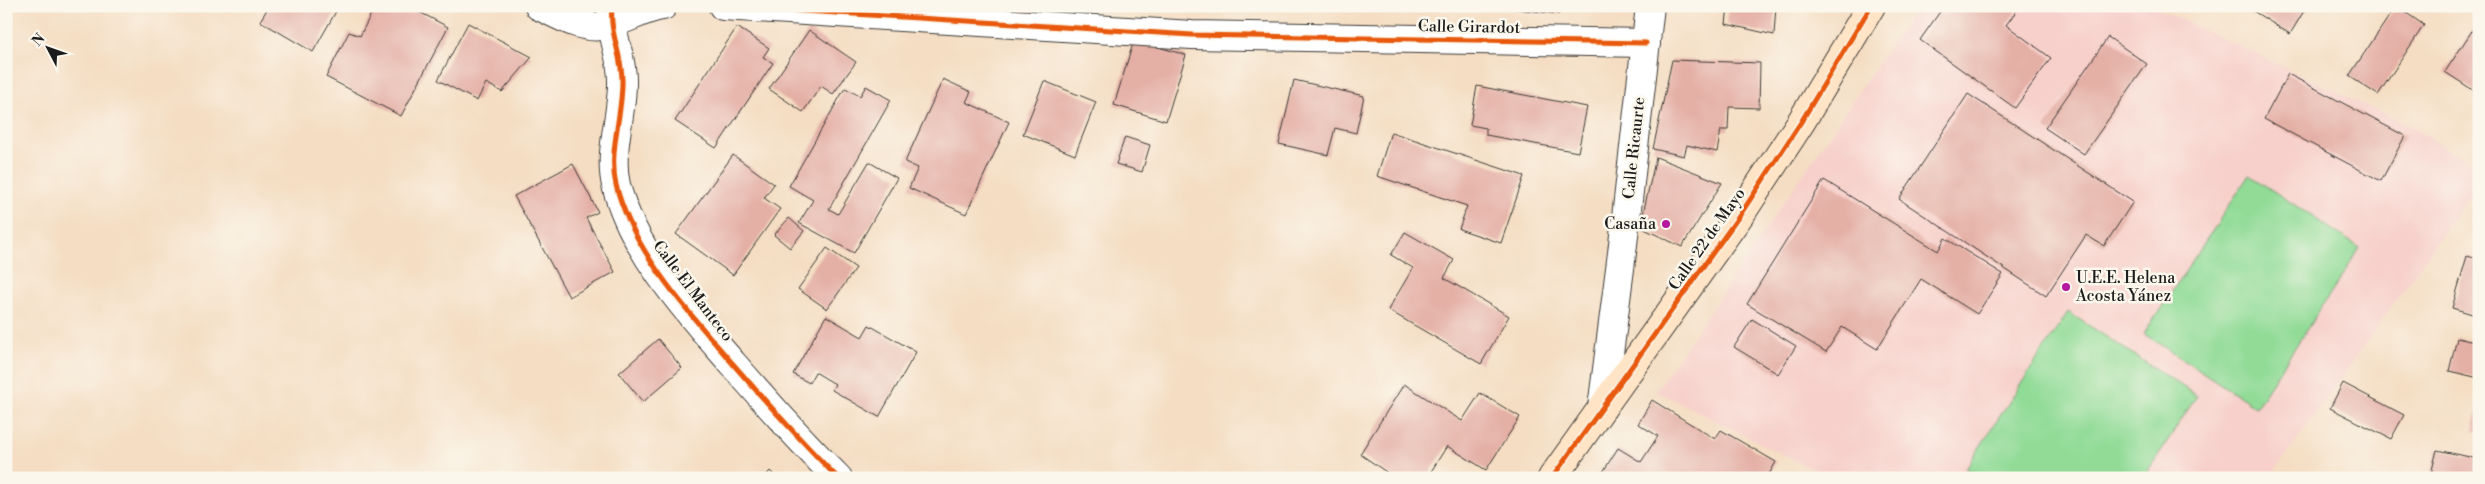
<svg xmlns="http://www.w3.org/2000/svg" width="2485" height="484" font-family="'Libre Bodoni',serif">
  <rect width="100%" height="100%" fill="#fbf7ec"/>
  <filter id="ink" filterUnits="userSpaceOnUse"><feTurbulence type="fractalNoise" baseFrequency=".02" numOctaves="2"/><feDisplacementMap in="SourceGraphic" scale="10" xChannelSelector="R" yChannelSelector="G"/><feConvolveMatrix kernelMatrix="1 2 1 2 8 2 1 2 1" color-interpolation-filters="sRGB"/></filter>
  <filter id="wash" filterUnits="userSpaceOnUse"><feTurbulence type="fractalNoise" baseFrequency=".0096" numOctaves="4" result="noise"/><feDisplacementMap in="SourceGraphic" scale="20" xChannelSelector="R" yChannelSelector="G"/><feGaussianBlur stdDeviation="1.12" result="paint"/><feColorMatrix in="noise" values="0 0 0 0 0 0 0 0 0 0 0 0 0 0 0 0 0 1.4 0 .05"/><feComposite in="paint" operator="in"/></filter>
  <g filter="url(#wash)">
    <rect width="100%" height="100%" fill="#f4ddc2"/>
    <path fill="#f7d0cb" d="M1917,6h235l263,122 64,41v14l-209,295h-440l-174,-87z"/>
    <g fill="#91db97" stroke="#567c5a">
      <path d="M2249,175l111,73 -104,159 -112,-73z"/>
      <path d="M2068,312l129,84 -54,82h-162l-15,-10z"/>
    </g>
    <g id="blocks">
      <g fill="#e4afa5">
        <path d="M269,6h70l-26,46 -53,-31z"/>
        <path d="M375,6h33l40,21 -47,89 -75,-39 23,-45 11,4z"/>
        <path d="M1171,6h39l-1,4z"/>
        <path d="M1492,6h68l-1,8z"/>
        <path d="M1728,6h48l-2,29 -48,-11z"/>
        <path d="M1944,6h76l-14,19 45,33 -36,50 -95,-68z"/>
        <path d="M2245,6h62l-17,28z"/>
        <path d="M2396,6l28,19 -46,70 -29,-19z"/>
        <path d="M2479,20v74l-34,-22z"/>
        <path d="M468,23l64,34 -30,35 -16,-9 -9,18 -39,-21z"/>
        <path d="M737,27l32,21 -6,9 10,6 -57,85 -41,-27z"/>
        <path d="M809,30l47,32 -23,32 -12,-8 -18,26 -34,-23z"/>
        <path d="M2108,37l39,27 -63,90 -39,-26z"/>
        <path d="M1134,40l52,15 -20,66 -52,-16z"/>
        <path d="M1672,60l88,3 -1,45 -30,-1 -1,23h-7l-4,22 -30,-7 -3,11 -31,-7z"/>
        <path d="M2288,74l117,62 -24,45 -117,-62z"/>
        <path d="M943,79l28,13 -5,10 43,20 -43,92 -57,-26 9,-20 -13,-6z"/>
        <path d="M1294,80l70,16 -8,37 -21,-5 -7,27 -49,-11z"/>
        <path d="M1044,81l52,21 -21,53 -52,-21z"/>
        <path d="M866,86l25,14 -62,109 9,5 31,-52 28,16 -43,75 -55,-30 14,-23 -24,-14 56,-98 15,8z"/>
        <path d="M1477,86l110,21 -9,45 -92,-17v-7l-16,-3z"/>
        <path d="M1968,94l165,108 -29,44 -18,-11 -40,61 -147,-97z"/>
        <path d="M1391,132l133,44 -23,67 -42,-14 8,-23 -90,-30z"/>
        <path d="M1125,137l25,8 -8,27 -26,-8z"/>
        <path d="M733,155l41,29 -10,14 16,11 -47,66 -57,-41z"/>
        <path d="M1656,157l66,26 -40,64 -42,-20z"/>
        <path d="M573,164l25,48 -12,6 29,54 -46,25 -55,-101z"/>
        <path d="M1824,180l114,71 7,-13 58,36 -26,40 -56,-35 -44,70 -35,-22 -16,25 -79,-48z"/>
        <path d="M789,218l15,13 -14,17 -16,-13z"/>
        <path d="M1405,232l49,28 -10,18 65,38 -28,48 -93,-54 25,-42 -22,-13z"/>
        <path d="M827,248l29,20 -29,41 -29,-20z"/>
        <path d="M2467,256l12,3v57l-27,-8z"/>
        <path d="M826,316l36,21 7,-12 47,27 -37,65 -47,-27 3,-6 -20,-12 -6,11 -16,-9z"/>
        <path d="M1752,319l44,27 -18,28 -44,-27z"/>
        <path d="M2457,338l22,5v35l-30,-7z"/>
        <path d="M658,339l24,29 -39,34 -24,-29z"/>
        <path d="M2343,383l61,32 -13,24 -61,-31z"/>
        <path d="M1404,384l58,37 18,-28 40,24 -34,53 -39,-24 -20,32h-32l-35,-24z"/>
        <path d="M1652,400l63,39 6,-9 55,32 -9,16h-168l19,-30 23,14 17,-26 -20,-12z"/>
        <path d="M2478,408h1v24l-6,-1z"/>
        <path d="M2437,450l42,9v19h-49z"/>
        <path d="M770,471l7,7h-13z"/>
      </g>
    </g>
  </g>
  <g filter="url(#ink)">
    <use href="#blocks" fill-opacity="0" stroke="#3c3935" stroke-width="1"/>
    <g fill="none" stroke-linecap="round" stroke-linejoin="round">
      <defs>
        <g id="street">
          <path d="M539,6c18,8 41,23 62,20 21,-3 40,-17 62,-20"/>
          <path d="M612,6c-3,28 10,47 10,74 1,34 -14,71 -6,105 17,67 73,128 117,179 34,39 68,77 105,114"/>
          <path d="M723,6l469,29 454,8"/>
          <path d="M1602,408l20,-155 28,-247"/>
        </g>
        <path id="secondary" d="M1552,478l190,-266 59,-90 70,-116"/>
      </defs>
      <use href="#street" stroke="#3c3935" stroke-width="30"/>
      <use href="#secondary" stroke="#3c3935" stroke-width="30"/>
      <use href="#street" stroke="#fff" stroke-width="28"/>
      <use href="#secondary" stroke="#ffe4c6" stroke-width="28"/>
      <defs>
        <g id="cycleway">
          <path d="M612,6c-3,28 10,47 10,74 1,34 -14,71 -6,105 17,67 73,128 117,179 34,39 68,77 105,114"/>
          <path d="M723,6l469,29 454,8"/>
          <path d="M1552,478l190,-266 59,-90 70,-116"/>
        </g>
      </defs>
      <use href="#cycleway" stroke="#fbf7ec" stroke-width="8"/>
      <use href="#cycleway" stroke="#e8590c" stroke-width="5"/>
    </g>
  </g>
  <g fill="#b5179e" stroke="#fbf7ec" stroke-width="2">
    <circle cx="1666" cy="224" r="5"/>
    <circle cx="2066" cy="287" r="5"/>
  </g>
  <g text-anchor="middle" dominant-baseline="central" stroke-width="5" stroke-linejoin="round" paint-order="stroke">
    <g font-size="16" fill="#1c1c1c" stroke="#fbf7ec">
      <text transform="translate(1469 27) rotate(1)">Calle Girardot</text>
      <text transform="translate(1634 148) rotate(-84)">Calle Ricaurte</text>
      <text transform="translate(1707 239) rotate(-55)">Calle 22 de Mayo</text>
      <text transform="translate(693 291) rotate(53)">Calle El Manteco</text>
    </g>
    <g font-size="16" fill="#1c1c1c" stroke="#fbf7ec" text-anchor="end">
      <text x="1656" y="224">Casaña</text>
      <text x="2076" y="278" text-anchor="start">U.E.E. Helena<tspan x="2076" dy="18">Acosta Yánez</tspan></text>
    </g>
  </g>
  <rect width="2485" height="484" fill="none" stroke="#fbf7ec" stroke-width="25"/>
  <g transform="translate(48 48) rotate(311)" stroke="#fbf7ec" stroke-width="4" paint-order="stroke">
  <path d="M0-4L9 19L0 12L-9 19Z" fill="#1c1c1c"/>
  <text y="-8" font-size="14" font-weight="bold" text-anchor="middle" fill="#1c1c1c">N</text>
  </g>
</svg>
